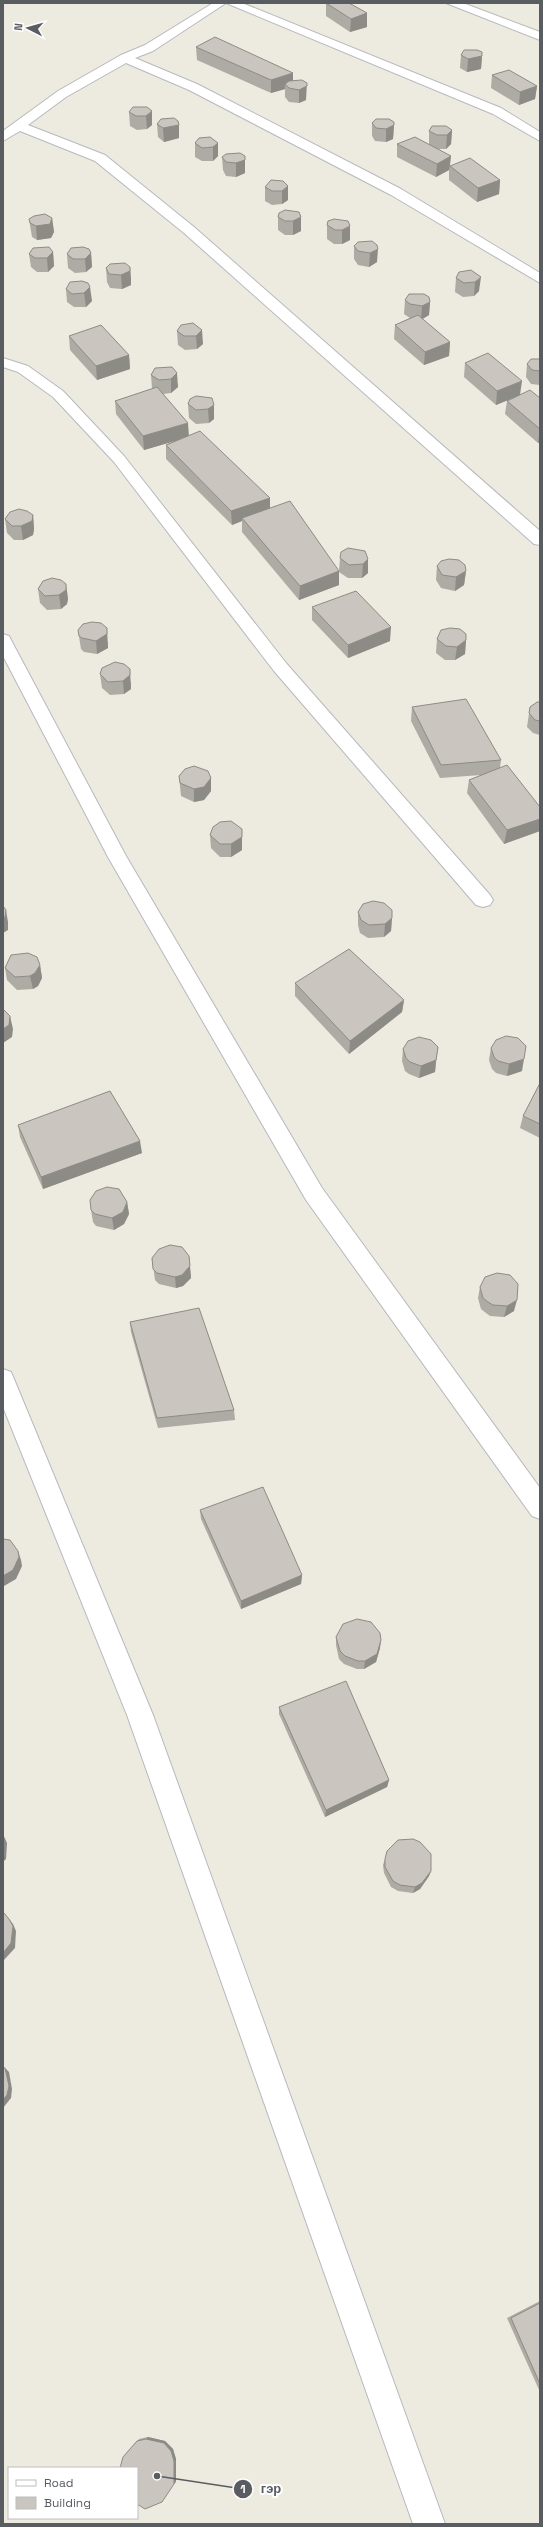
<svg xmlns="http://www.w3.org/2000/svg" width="543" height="2527" font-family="'Space Grotesk',sans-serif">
  <rect width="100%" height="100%" fill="#edeadf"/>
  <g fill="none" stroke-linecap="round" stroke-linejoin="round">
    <defs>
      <g id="minor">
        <path d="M213,3h29l259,105 39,24v9l-47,-27 -267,-111 -73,48 -18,7 62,26 204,105 139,84v10l-149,-88 -202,-105 -63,-27 -60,34 -38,28 77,30 89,72 346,304v14l-6,-1 -350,-311 -89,-72 -75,-30 -17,10v-10l55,-40 63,-36 24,-10z"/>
        <path d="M446,3h17l77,29v8z"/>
        <path d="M3,358l25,8 35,25 61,65 162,207 204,232 3,5 -3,5 -7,2 -7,-2 -202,-234 -160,-209 -61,-65 -35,-25 -15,-5z"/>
        <path d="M3,634l6,2 2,4 115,216 196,332 218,300v31l-8,-3 -226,-316 -198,-343 -105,-201z"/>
        <path d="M3,1369l8,3 3,7 139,336 292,809h-32l-286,-809 -124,-308z"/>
      </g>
    </defs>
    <use href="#minor" stroke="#b6b9be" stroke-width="2"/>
    <use href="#minor" fill="#fff" fill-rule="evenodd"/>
  </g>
  <g fill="#aeaaa4">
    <path d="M326,3l41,10v14l-17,5 -24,-16z"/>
    <path d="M196,47l97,26v7l13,20 -7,3 -10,-1 -4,-5v-8l-14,4 -74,-33z"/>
    <path d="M461,55l21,1 -1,13 -14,3 -7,-4z"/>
    <path d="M492,75l45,11 -2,13 -16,6 -28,-17z"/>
    <path d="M147,107l5,18 -5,4 -10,1 -7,-4 -1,-14z"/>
    <path d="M178,121l1,17 -15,4 -6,-5 -1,-13z"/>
    <path d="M372,123l22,2 -1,14 -7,3 -11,-1 -3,-5z"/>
    <path d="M452,130l-1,14 -5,5h-9l14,7 -1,10 50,14 -1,14 -22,8 -28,-22v-10l-13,7 -39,-20v-13h32v-13z"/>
    <path d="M195,143h23v13l-5,5h-11l-7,-4z"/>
    <path d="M245,156v17l-9,4 -10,-1 -3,-6 -1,-13z"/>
    <path d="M288,186v14l-6,4 -10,1 -7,-4v-14z"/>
    <path d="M299,212l2,19 -8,4h-8l-7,-5v-13z"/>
    <path d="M52,218l2,14 -3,6 -14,2 -5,-3 -3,-18z"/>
    <path d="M334,219l16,21 -8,4h-8l-7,-5v-14z"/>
    <path d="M372,241l5,21 -8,5 -11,-2 -4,-6v-13z"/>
    <path d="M53,252l1,14 -6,6h-11l-6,-5 -2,-13z"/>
    <path d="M91,253l1,14 -6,5 -11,1 -7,-5 -1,-14z"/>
    <path d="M130,267l1,13v5l-9,4 -12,-1 -3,-6 -1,-14z"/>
    <path d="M471,270l8,21 -5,5 -11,1 -8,-5 1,-14z"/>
    <path d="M82,281l10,20 -6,6h-12l-7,-5 -1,-13z"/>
    <path d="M405,300l25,2 -1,13 -7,4 28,23 -1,14 -25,9 -30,-26 1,-14 15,-7 -6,-4z"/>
    <path d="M193,323l10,21 -6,5 -12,1 -7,-5 -1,-14z"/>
    <path d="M69,336l60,19 1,14 -33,11 -27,-30z"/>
    <path d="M540,359v26l-9,-1 -5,-7 1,-13z"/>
    <path d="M465,363l55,31 20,4v44l-2,1 -33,-29 2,-13 6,-3 -17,7 -32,-28z"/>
    <path d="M172,367l6,20 -7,6 -8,1 26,42 81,62v10l69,63 1,-13 28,1v14l-6,5h-14l-9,-6v13l-40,15 -57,-68v-11l-10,4 -66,-66v-14l11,-5 -33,10 -28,-36 -1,-13 38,-12 -1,-1 -1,-13z"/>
    <path d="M188,404l26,1v14l-5,4 -13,1 -7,-6z"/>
    <path d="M33,515l1,14 -1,6 -10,5h-9l-7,-7 -2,-14z"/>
    <path d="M437,566l29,5 -2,14 -9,6 -14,-3 -5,-8z"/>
    <path d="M43,581l25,17 -1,6 -6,5 -14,1 -7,-7 -2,-14z"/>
    <path d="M312,607l78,34 -42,17 -36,-38z"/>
    <path d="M78,630l30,12v6l-11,6 -13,-2 -3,-3z"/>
    <path d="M437,639l29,1 -1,14 -10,6h-10l-9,-7z"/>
    <path d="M100,674l31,8v7l-7,5 -14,1 -8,-7z"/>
    <path d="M540,702v33l-7,-2 -6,-6 3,-20z"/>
    <path d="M412,707l89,53 -1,8 40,39v24l-36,13 -37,-51 2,-13 12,-5 -41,3 -29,-57z"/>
    <path d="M179,776l32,15 -7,9 -10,2 -13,-6z"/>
    <path d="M242,829v21l-11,7h-11l-9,-9 -1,-13z"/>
    <path d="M358,912l34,2 -1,17 -7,6 -16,1 -8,-5 -2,-8z"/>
    <path d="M40,965l2,13 -4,8 -5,3 -16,1 -10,-10 -2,-12z"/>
    <path d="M295,983l109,17 -2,12 -53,42 -54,-58z"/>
    <path d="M438,1047l-3,25 -16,6 -10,-4 -4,-3 -3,-10 1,-12z"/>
    <path d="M491,1048l31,23 -15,5 -11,-3 -4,-4 -3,-9z"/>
    <path d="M540,1083v55l-20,-10 3,-12z"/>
    <path d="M18,1125l124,28 -99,36 -23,-52z"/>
    <path d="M127,1202l2,12 -5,10 -10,6 -18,-4 -3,-4 -2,-12z"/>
    <path d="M189,1256l2,22 -8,8 -7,2 -17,-4 -4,-4 -3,-22z"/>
    <path d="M480,1287l34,24 -10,6 -14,-1 -4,-3 -5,-4 -3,-11z"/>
    <path d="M130,1322l104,88 1,10 -77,8 -27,-96z"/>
    <path d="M200,1510l102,65 -1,9 -60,25 -40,-90z"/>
    <path d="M336,1637l44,11 -4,14 -12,7h-7l-13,-5 -5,-5 -3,-14z"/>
    <path d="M279,1707l110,73 -2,7 -62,30 -46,-103z"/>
    <path d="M385,1859l46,12 -2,5 -9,13 -7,4 -15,-2 -7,-4 -7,-14 -1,-8z"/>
    <path d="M540,2301v91l-33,-74z"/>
    <path d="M148,2437l17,4 8,8 3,10v23l-53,-25 16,-18z"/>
  </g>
  <g fill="#8d8b86">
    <path d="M367,13v14l-17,5 1,-13z"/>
    <path d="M482,56l-1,13 -14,3 1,-13z"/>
    <path d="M293,73v13l-8,-2v5l-14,4v-13z"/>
    <path d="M307,83l-1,17 -7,3v-13z"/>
    <path d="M537,86l-2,13 -16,6 1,-13z"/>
    <path d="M152,111v14l-5,4 -1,-13z"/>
    <path d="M179,125v13l-15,4 -1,-14z"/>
    <path d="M394,125l-1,14 -7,3v-13z"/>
    <path d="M452,130l-1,14 -5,5 1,-14z"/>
    <path d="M218,143v13l-5,5v-14z"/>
    <path d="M245,156v17l-9,4v-14z"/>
    <path d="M451,156l-2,14 -13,7 1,-13z"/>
    <path d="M500,180l-1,14 -22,8 1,-14z"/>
    <path d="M288,186v14l-6,4v-13z"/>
    <path d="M301,217v14l-8,4v-14z"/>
    <path d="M52,218l2,14 -3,6 -14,2 -1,-14z"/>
    <path d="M350,226v14l-8,4v-14z"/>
    <path d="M378,249l-1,13 -8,5 1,-14z"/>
    <path d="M53,252l1,14 -6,6 -1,-14z"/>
    <path d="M91,253l1,14 -6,5 -1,-13z"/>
    <path d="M130,267l1,13v5l-9,4 -1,-14z"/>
    <path d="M481,277l-2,14 -5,5 1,-14z"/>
    <path d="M90,287l2,14 -6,6 -2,-14z"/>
    <path d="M430,302l-1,13 -8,5 1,-14z"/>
    <path d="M202,330l1,14 -6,5 -1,-13z"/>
    <path d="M450,342l-1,14 -25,9 1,-13z"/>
    <path d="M129,355l1,14 -33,11 -1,-14z"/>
    <path d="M177,373l1,14 -7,6v-14z"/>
    <path d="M522,381l-2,14 -24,10 1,-14z"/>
    <path d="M214,405v14l-5,4 -1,-14z"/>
    <path d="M188,423l1,14 -45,13 -1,-14z"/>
    <path d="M540,430v12l-2,1z"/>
    <path d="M270,498v13l-28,7v3l-10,4 -1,-14z"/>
    <path d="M33,515l1,14 -1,6 -10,5 -2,-14z"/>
    <path d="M368,559v14l-6,5 1,-14z"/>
    <path d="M339,571v14l-40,15 1,-14z"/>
    <path d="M466,571l-2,14 -9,6 1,-14z"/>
    <path d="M66,584l2,14 -1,6 -6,5 -2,-14z"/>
    <path d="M391,627l-1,14 -42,17v-13z"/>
    <path d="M107,628l1,20 -11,6 -1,-13z"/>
    <path d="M466,640l-1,14 -10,6 2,-13z"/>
    <path d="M130,669l1,20 -7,5 -1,-13z"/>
    <path d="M211,778v13l-7,9 -10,2v-13z"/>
    <path d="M540,819v12l-36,13 3,-14z"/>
    <path d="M242,829v21l-11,7v-13z"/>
    <path d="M6,910l2,12v8l-5,3v-14z"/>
    <path d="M392,918l-1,13 -7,6 1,-13z"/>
    <path d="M40,965l2,13 -4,8 -5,3 -3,-13z"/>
    <path d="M404,1000l-2,12 -53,42 1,-13z"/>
    <path d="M10,1016l3,13 -1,8 -9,6v-14z"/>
    <path d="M524,1059l-2,12 -15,5 2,-12z"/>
    <path d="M436,1060l-1,12 -16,6 2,-12z"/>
    <path d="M140,1141l2,12 -99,36 -2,-12z"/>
    <path d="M127,1202l2,12 -5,10 -10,6 -2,-12z"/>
    <path d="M189,1256l2,22 -8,8 -7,2 -1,-11z"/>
    <path d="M517,1300l-3,11 -10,6 3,-11z"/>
    <path d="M18,1551l3,9 1,6 -6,13 -12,7 -1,-2v-8z"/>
    <path d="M302,1575l-1,9 -60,25v-8z"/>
    <path d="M381,1640l-1,8 -4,14 -12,7 1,-8z"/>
    <path d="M389,1780l-2,7 -62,30 1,-7z"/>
    <path d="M3,1834l4,9 -1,16 -3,3z"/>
    <path d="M431,1871l-2,5 -9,13 -7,4 2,-6z"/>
    <path d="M9,1919l4,5 3,7 -1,17 -12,13v-8z"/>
    <path d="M5,2068l4,4 3,17 -1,9 -8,10z"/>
    <path d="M148,2437l17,4 8,8 3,10v23l-2,2 -28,-45z"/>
  </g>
  <g fill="#cac6bf" stroke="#8d8b86">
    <path d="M326,3h23l18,10 -16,6z"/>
    <path d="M215,37l78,36 -22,7 -75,-33z"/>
    <path d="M464,50h13l5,2v4l-14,3 -7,-4z"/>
    <path d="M509,70l28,16 -17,6 -28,-17z"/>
    <path d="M302,80l5,3v3l-8,4 -10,-2 -4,-4 4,-3z"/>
    <path d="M133,107h14l5,4 -6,5h-10l-7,-4z"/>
    <path d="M174,118l4,3 1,4 -16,3 -6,-4 4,-5z"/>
    <path d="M376,119h13l5,3v3l-8,4 -10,-1 -4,-5z"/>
    <path d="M432,126h14l6,4 -5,5h-10l-8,-4z"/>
    <path d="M210,137l8,6 -5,4 -11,1 -7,-5 4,-5z"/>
    <path d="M415,137l36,19 -14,8 -40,-20z"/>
    <path d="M240,153l5,3v4l-9,3 -10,-1 -4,-5 4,-3z"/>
    <path d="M470,158l30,22 -22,8 -28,-22z"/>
    <path d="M271,180l12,1 5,5 -6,5h-10l-7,-4z"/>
    <path d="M285,210l14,2 2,5 -8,4h-8l-7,-4 1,-4z"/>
    <path d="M45,214l7,4 -2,6 -14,2 -6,-3 -1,-4 5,-3z"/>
    <path d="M334,219l14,2 2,5 -8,4h-7l-8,-5 1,-4z"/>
    <path d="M372,241l5,4 1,4 -8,4 -12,-2 -4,-5 4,-4z"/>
    <path d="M49,247l4,5 -6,6h-12l-6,-4 4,-6z"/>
    <path d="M83,247l6,2 2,4 -6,6h-12l-6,-5 4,-6z"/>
    <path d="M125,263l5,4v4l-9,4 -12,-1 -3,-6 4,-4z"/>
    <path d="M471,270l10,7 -6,5 -11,1 -8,-5 3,-6z"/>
    <path d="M82,281l6,2 2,4 -6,6 -12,1 -6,-5 4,-7z"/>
    <path d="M409,294h15l5,3 1,5 -8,4 -12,-2 -5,-4z"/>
    <path d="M418,315l32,27 -25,10 -30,-27z"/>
    <path d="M193,323l9,7 -6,6h-12l-7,-5 4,-6z"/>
    <path d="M101,325l28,30 -33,11 -27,-30z"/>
    <path d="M488,353l34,28 -25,10 -32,-28z"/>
    <path d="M531,359h9v12l-8,-1 -5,-6z"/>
    <path d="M172,367l5,6 -6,6 -12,1 -8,-5 4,-7z"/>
    <path d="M157,387l31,36 -45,13 -28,-35z"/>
    <path d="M530,390l10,8v31l-33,-28z"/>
    <path d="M196,396l16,2 2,7 -6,4 -12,1 -8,-6 2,-5z"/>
    <path d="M200,431l70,67 -39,13 -65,-66z"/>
    <path d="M290,501l49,70 -39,15 -58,-68z"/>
    <path d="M19,509l8,2 6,4 -1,6 -11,5h-9l-7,-7 5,-7z"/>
    <path d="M348,548l17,3 3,8 -5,5 -14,1 -9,-7 1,-6z"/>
    <path d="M449,559l10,1 6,5 1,6 -10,6 -14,-2 -5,-9 4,-5z"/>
    <path d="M52,578l9,2 5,4v6l-7,5 -14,1 -7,-7 5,-8z"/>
    <path d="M356,591l35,36 -43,18 -36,-38z"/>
    <path d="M92,622l9,1 6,5v6l-11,7 -14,-3 -3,-2 -1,-6 5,-6z"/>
    <path d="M450,628l10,1 6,5v6l-9,7 -11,-1 -9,-7 4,-9z"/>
    <path d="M115,662l9,2 6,5v6l-7,6 -15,1 -8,-8 2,-6z"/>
    <path d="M466,699l35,61 -60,5 -29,-58z"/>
    <path d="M537,702h3v19l-5,-1 -6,-7 1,-6z"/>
    <path d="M507,765l33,42v12l-33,11 -38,-50z"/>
    <path d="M194,766l14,5 3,7 -7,9 -10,2 -14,-6 -1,-7 6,-7z"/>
    <path d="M231,821l11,8v8l-11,7h-11l-10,-9 3,-8 7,-5z"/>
    <path d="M373,901l11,2 8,7v8l-7,6 -16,1 -8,-5 -3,-8 5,-8z"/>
    <path d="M3,906l3,4 -1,7 -2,2z"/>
    <path d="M349,949l55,51 -54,41 -55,-58z"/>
    <path d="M28,953l9,4 3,8 -5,8 -5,3 -15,1 -10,-9 6,-13z"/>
    <path d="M3,1009l7,7 -1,9 -6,4z"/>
    <path d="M506,1036l12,2 8,8 -2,13 -15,5 -11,-3 -4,-4 -3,-9 5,-8z"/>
    <path d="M419,1037l12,3 7,7 -2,13 -15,6 -11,-4 -4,-4 -3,-9 5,-8z"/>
    <path d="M540,1083v41l-17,-8z"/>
    <path d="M110,1091l30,50 -99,36 -23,-52z"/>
    <path d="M107,1187l12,2 8,13 -4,10 -11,6 -17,-4 -4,-4 -1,-10 6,-9z"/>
    <path d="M170,1245l12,2 7,9 1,10 -8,9 -7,2 -18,-4 -4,-4 -1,-11 7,-9z"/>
    <path d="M497,1273l13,2 8,9 -1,16 -10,6 -14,-1 -5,-3 -5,-4 -3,-11 5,-10z"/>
    <path d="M199,1308l35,102 -77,8 -27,-96z"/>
    <path d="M263,1487l39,88 -61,26 -41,-91z"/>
    <path d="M3,1539l7,1 8,11 1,6 -6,13 -10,6z"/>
    <path d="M357,1619l14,3 9,11 1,7 -4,14 -12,7h-7l-13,-5 -5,-5 -4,-14 7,-13z"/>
    <path d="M346,1681l43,99 -63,30 -47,-103z"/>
    <path d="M413,1839l7,3 11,12v17l-9,12 -7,4 -15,-2 -7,-4 -8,-14v-8l2,-8 11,-11z"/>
    <path d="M3,1912l1,1 5,6 4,7 -2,17 -8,10z"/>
    <path d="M3,2067l2,1 4,18 -2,9 -4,5z"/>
    <path d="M540,2303v81l-29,-66z"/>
    <path d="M146,2439l18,4 7,8 3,10v23l-12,18 -17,7 -8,-5v-36h-17l3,-11 14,-16z"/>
  </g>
  <path fill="none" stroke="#595d62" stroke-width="1.5" d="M157 2476L243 2489"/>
  <g fill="#595d62" stroke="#fff" stroke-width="1.5">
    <circle cx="157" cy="2476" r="4"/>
    <circle cx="243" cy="2489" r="10"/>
  </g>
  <g font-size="12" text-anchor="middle" font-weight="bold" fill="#fff">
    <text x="243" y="2493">1</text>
  </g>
  <g font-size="13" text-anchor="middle" font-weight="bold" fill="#595d62" stroke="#fff" stroke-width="4" stroke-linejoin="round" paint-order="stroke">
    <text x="271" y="2493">гэр</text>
  </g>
  <rect width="543" height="2527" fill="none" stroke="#595d62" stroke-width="8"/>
  <rect x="8" y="2467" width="130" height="52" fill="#ffffff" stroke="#bdbec0"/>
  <rect x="16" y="2480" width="20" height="6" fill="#ffffff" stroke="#bdbec0"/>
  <text x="44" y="2487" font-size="12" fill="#595d62">Road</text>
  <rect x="16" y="2497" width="20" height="12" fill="#cac6bf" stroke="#bdbec0"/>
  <text x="44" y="2507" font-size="12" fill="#595d62">Building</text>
  <g transform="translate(28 28) rotate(276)" stroke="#ffffff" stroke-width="3" paint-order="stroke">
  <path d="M0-3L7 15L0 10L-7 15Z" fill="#595d62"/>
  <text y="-6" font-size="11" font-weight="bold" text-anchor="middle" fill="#595d62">N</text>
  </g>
</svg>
